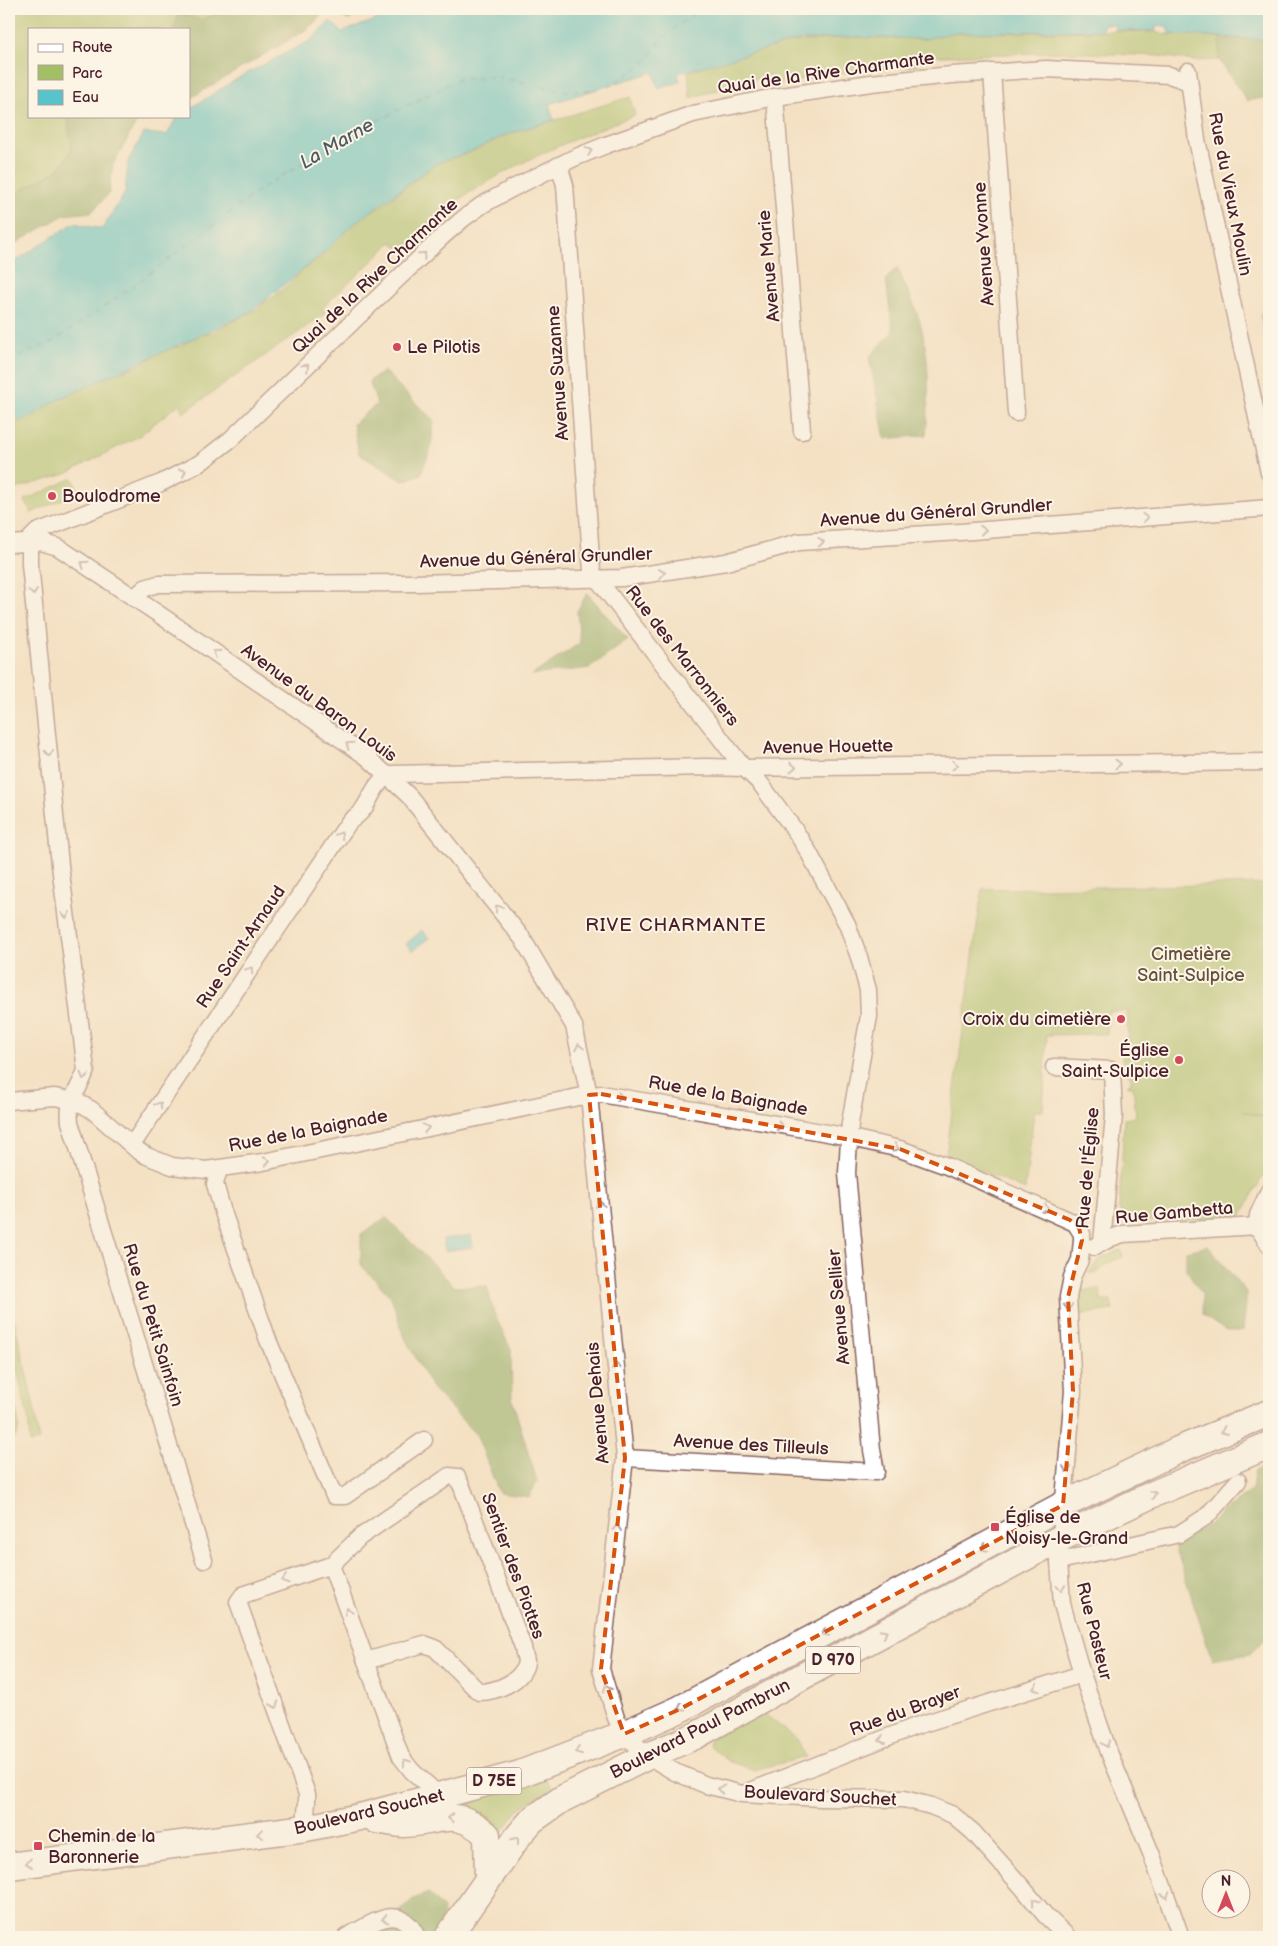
<svg xmlns="http://www.w3.org/2000/svg" width="1278" height="1946" font-family="'Balsamiq Sans',sans-serif">
  <rect width="100%" height="100%" fill="#fcf5e5"/>
  <filter id="ink" filterUnits="userSpaceOnUse"><feTurbulence type="fractalNoise" baseFrequency=".02" numOctaves="2"/><feDisplacementMap in="SourceGraphic" scale="10" xChannelSelector="R" yChannelSelector="G"/><feConvolveMatrix kernelMatrix="1 2 1 2 8 2 1 2 1" color-interpolation-filters="sRGB"/></filter>
  <filter id="wash" filterUnits="userSpaceOnUse"><feTurbulence type="fractalNoise" baseFrequency=".0096" numOctaves="4" result="noise"/><feDisplacementMap in="SourceGraphic" scale="20" xChannelSelector="R" yChannelSelector="G"/><feGaussianBlur stdDeviation="1.12" result="paint"/><feColorMatrix in="noise" values="0 0 0 0 0 0 0 0 0 0 0 0 0 0 0 0 0 1.4 0 .05"/><feComposite in="paint" operator="in"/></filter>
  <g filter="url(#wash)">
    <rect width="100%" height="100%" fill="#f4e1c4"/>
    <g fill="#a3bf66" stroke="#766f48">
      <path d="M9,9h255l-75,20h-160v87h67l-14,24 -40,50 -33,21z"/>
      <path d="M1116,31l38,1 15,3 24,-2 27,5 -1,22 -25,1 -34,-5 -97,-4 -144,5 -2,9 -57,5 -89,13 -2,-9 -79,23 -2,-26 51,-19 47,-10 62,-6 77,2 26,-6z"/>
      <path d="M630,97l5,18c-64,25 -130,51 -186,92 -17,13 -31,31 -46,46l-11,-11 -70,66 4,5 -143,100 -4,-9 -40,32 -73,38 -57,17v-66l26,-11 19,-12 24,-12 5,-1 8,-6 50,-19 24,-15 16,-3 15,-11 17,-3 46,-24c4,-8 12,-8 18,-14 15,-11 27,-29 45,-37v-3l23,-28 8,-1 6,-7 19,-10 59,-45 36,-12 32,-16z"/>
      <path d="M1269,311v44l-9,-41z"/>
      <path d="M73,478l6,14 -48,21 -6,-13z"/>
      <path d="M1269,884v234l-26,-7 26,8v46l-29,53 -95,3 -26,-10 5,-92 12,-2 -3,-31h-5v-2l3,-1 -1,-9h-3v-3h3v-3l-7,1 -1,-12 7,-1v-2h-3v-3h2v-11h-3v-2l3,-1 -1,-26h-19l-1,23 -60,1 -4,76h-9l-9,79 -79,-34 36,-267z"/>
      <path d="M1121,1250l2,7 -15,6 -12,11 -7,-1 9,-13z"/>
      <path d="M1100,1289l1,12h10l2,9 -36,5 2,-24z"/>
      <path d="M9,1297l25,110 5,34 -9,2 -2,-26 -19,-81z"/>
      <path d="M9,1372l10,54 -2,9 -8,9v-13l2,-8 -2,-11z"/>
      <path d="M763,1713l34,26 9,18 -52,13 -24,-8 -22,-17 3,-8z"/>
      <path d="M546,1779l7,9 -33,20 -24,32 -74,-26z"/>
    </g>
    <g fill="#82a65b" stroke="#666243">
      <path d="M232,9h141l-25,11 -21,-11 -18,19 -120,71v-70h-15l5,-16 21,7z"/>
      <path d="M1220,38l49,2v57l-22,4 -28,-41z"/>
      <path d="M67,116h95l-26,7 -23,42 -4,28 -17,19 -28,3 -55,32v-50l49,-27 14,-21z"/>
      <path d="M897,267c10,23 23,47 27,72 6,29 5,68 2,96l-41,4 -16,-82 24,-25 -7,-52z"/>
      <path d="M384,371l50,50 -3,27 -10,26 -18,7 -44,-27 -6,-30 24,-20 -8,-23z"/>
      <path d="M587,593l41,47 -38,28 -58,7 48,-32 -3,-32z"/>
      <path d="M386,1217l69,70 32,-1 7,27 17,37 1,49 25,82 -8,16 -30,-4 -22,-57 -45,-48 -27,-50 -14,-41 -30,-32v-31z"/>
      <path d="M1208,1246l39,47 -4,38h-17l-24,-16v-21l-16,-25v-18z"/>
      <path d="M1269,1462v173l-19,19 -38,6 -38,-117 36,-19 11,-11 31,-23 2,-18z"/>
      <path d="M429,1893l14,16 -2,14 -10,14h-66l15,-9 33,-29z"/>
    </g>
    <g fill="#56c4ca" stroke="#50727a">
      <path d="M406,9h863v31l-100,-6 -2,-8h-11v5l-41,-1v-5l-12,-1v6l-152,3 -26,6 -73,-2 -52,3 -122,33 2,9 -22,6 -5,-16 -104,32 5,16 -49,15 -32,16 -36,12 -85,62 -27,27 -76,61 -190,86 -24,15 -26,12v-161l65,-42 28,6 23,-36 3,-32 16,-28 23,2 10,-19h12v-7l51,-32 71,-37 19,-19 12,11z"/>
      <path d="M422,930l7,8 -17,13 -6,-7z"/>
      <path d="M471,1235l2,12 -28,4 -2,-12z"/>
    </g>
    <g fill="none" stroke-linecap="round" stroke-linejoin="round">
      <path stroke="#4e5963" stroke-width="1" stroke-dasharray="6 5" stroke-linecap="butt" d="M9,361l45,-20 71,-49 140,-106 81,-49 113,-58 38,-2 69,14h19l19,-3 30,-17 12,-10 18,-24 25,-20 17,-8"/>
    </g>
  </g>
  <g filter="url(#ink)">
    <g fill="none" stroke-linecap="round" stroke-linejoin="round">
      <defs>
        <g id="street">
          <path d="M1188,71l9,69 72,333"/>
          <path d="M992,72l24,341"/>
          <path d="M775,97l27,334"/>
          <path d="M559,165l6,20 27,387 136,176 16,20 16,15 36,49 12,19 39,73 12,33 9,33 1,26 -19,107 -3,50 25,277 4,22 -251,-14"/>
          <path d="M9,544l32,-2 17,5 105,70 204,140 42,39 113,142 52,88 15,69 36,363 -24,211 15,49 8,16 24,22 27,16 31,13 36,9 79,4 83,1 27,7 22,9 20,17 50,56 22,27 23,22"/>
          <path d="M134,598l11,-10 13,-4 256,-1 208,-5 104,-16 73,-20 161,-10 309,-24"/>
          <path d="M1054,1067l58,3 2,46 -12,126"/>
          <path d="M9,1101l46,-4 23,5 14,8 45,40 10,6 25,10 34,4 57,-8 315,-65 23,-3 232,40 67,15 47,17 128,57 7,11v6l-2,20 -8,17 -4,20 5,94 -14,170 3,43 20,70 28,81 41,98 30,84"/>
          <path d="M132,1145l217,-323c5,-4 11,-8 15,-14 9,-14 13,-29 29,-34l314,-7 37,1 525,-6"/>
          <path d="M219,1169l-4,15 8,28 45,128 66,156h11l79,-56"/>
          <path d="M1257,1226l1,-11 11,-24"/>
          <path d="M1257,1226l12,19"/>
          <path d="M1094,1247l17,-9 12,-4 134,-8"/>
          <path d="M204,1560l-134,-438c-3,-24 9,-30 16,-52l-26,-205 -30,-301v-25l7,-7 124,-49 39,-20 31,-24 137,-132 75,-71 21,-18 18,-13 29,-16 63,-31 32,-13 87,-31 82,-17 96,-14 81,-8 94,-6 123,6 20,7"/>
          <path d="M1059,1561l120,-27 28,-18 31,-35"/>
          <path d="M331,1565l70,192 11,14 28,25"/>
          <path d="M748,1792l168,-66 166,-52"/>
          <path d="M306,1828c-2,-13 2,-21 1,-34l-69,-192 5,-7 88,-30 29,-28 89,-61 8,1 5,10 61,160c0,4 3,11 3,15 -3,20 -31,30 -47,30l-44,-44 -11,-4 -58,17"/>
          <path d="M346,1937c26,-13 54,-37 71,0"/>
        </g>
        <g id="primary">
          <path d="M376,1820c9,1 18,4 27,4 37,-1 52,-19 84,11l1,42"/>
          <path d="M9,1866l297,-38 54,-11 160,-43 104,-40 54,-24 385,-205 115,-55 91,-37"/>
          <path d="M448,1937l71,-102 13,-15 30,-21 86,-43 47,-20 108,-60 258,-138 90,-43 118,-50"/>
        </g>
      </defs>
      <use href="#street" stroke="#866361" stroke-width="19"/>
      <use href="#primary" stroke="#866361" stroke-width="29"/>
      <use href="#street" stroke="#fff" stroke-width="16"/>
      <use href="#primary" stroke="#fff" stroke-width="26"/>
    </g>
    <defs><path id="oneway-chevron" d="M-2-3.5L2.5 0L-2 3.5" fill="none" stroke-width="1.6" stroke-linecap="round" stroke-linejoin="round" transform="scale(1.25)"/></defs>
    <g stroke="#ae9aa0">
      <use href="#oneway-chevron" transform="translate(589 151) rotate(-22)"/>
      <use href="#oneway-chevron" transform="translate(423 255) rotate(-43)"/>
      <use href="#oneway-chevron" transform="translate(306 367) rotate(-44)"/>
      <use href="#oneway-chevron" transform="translate(183 472) rotate(-28)"/>
      <use href="#oneway-chevron" transform="translate(1145 518) rotate(-3)"/>
      <use href="#oneway-chevron" transform="translate(983 530) rotate(-5)"/>
      <use href="#oneway-chevron" transform="translate(821 542) rotate(-3)"/>
      <use href="#oneway-chevron" transform="translate(84 564) rotate(-145)"/>
      <use href="#oneway-chevron" transform="translate(662 573) rotate(-9)"/>
      <use href="#oneway-chevron" transform="translate(33 592) rotate(84)"/>
      <use href="#oneway-chevron" transform="translate(216 653) rotate(-145)"/>
      <use href="#oneway-chevron" transform="translate(349 745) rotate(-145)"/>
      <use href="#oneway-chevron" transform="translate(49 753) rotate(85)"/>
      <use href="#oneway-chevron" transform="translate(1118 764)"/>
      <use href="#oneway-chevron" transform="translate(955 765) rotate(-1)"/>
      <use href="#oneway-chevron" transform="translate(793 767) rotate(-1)"/>
      <use href="#oneway-chevron" transform="translate(340 835) rotate(-57)"/>
      <use href="#oneway-chevron" transform="translate(498 908) rotate(-128)"/>
      <use href="#oneway-chevron" transform="translate(66 915) rotate(83)"/>
      <use href="#oneway-chevron" transform="translate(250 970) rotate(-56)"/>
      <use href="#oneway-chevron" transform="translate(579 1047) rotate(-102)"/>
      <use href="#oneway-chevron" transform="translate(84 1076) rotate(104)"/>
      <use href="#oneway-chevron" transform="translate(620 1097) rotate(10)"/>
      <use href="#oneway-chevron" transform="translate(159 1105) rotate(-56)"/>
      <use href="#oneway-chevron" transform="translate(780 1126) rotate(9)"/>
      <use href="#oneway-chevron" transform="translate(426 1128) rotate(-11)"/>
      <use href="#oneway-chevron" transform="translate(896 1148) rotate(15)"/>
      <use href="#oneway-chevron" transform="translate(267 1161) rotate(-12)"/>
      <use href="#oneway-chevron" transform="translate(600 1204) rotate(-96)"/>
      <use href="#oneway-chevron" transform="translate(1046 1209) rotate(24)"/>
      <use href="#oneway-chevron" transform="translate(1068 1307) rotate(90)"/>
      <use href="#oneway-chevron" transform="translate(616 1366) rotate(-96)"/>
      <use href="#oneway-chevron" transform="translate(1224 1431) rotate(157)"/>
      <use href="#oneway-chevron" transform="translate(1067 1469) rotate(95)"/>
      <use href="#oneway-chevron" transform="translate(1153 1494) rotate(-23)"/>
      <use href="#oneway-chevron" transform="translate(617 1528) rotate(-83)"/>
      <use href="#oneway-chevron" transform="translate(984 1548) rotate(152)"/>
      <use href="#oneway-chevron" transform="translate(285 1580) rotate(161)"/>
      <use href="#oneway-chevron" transform="translate(1061 1588) rotate(85)"/>
      <use href="#oneway-chevron" transform="translate(348 1611) rotate(-110)"/>
      <use href="#oneway-chevron" transform="translate(825 1633) rotate(152)"/>
      <use href="#oneway-chevron" transform="translate(884 1633) rotate(-28)"/>
      <use href="#oneway-chevron" transform="translate(607 1688) rotate(-107)"/>
      <use href="#oneway-chevron" transform="translate(1036 1688) rotate(162)"/>
      <use href="#oneway-chevron" transform="translate(275 1705) rotate(70)"/>
      <use href="#oneway-chevron" transform="translate(681 1708) rotate(154)"/>
      <use href="#oneway-chevron" transform="translate(882 1740) rotate(159)"/>
      <use href="#oneway-chevron" transform="translate(1106 1744) rotate(71)"/>
      <use href="#oneway-chevron" transform="translate(578 1751) rotate(159)"/>
      <use href="#oneway-chevron" transform="translate(406 1762) rotate(-125)"/>
      <use href="#oneway-chevron" transform="translate(721 1789) rotate(-167)"/>
      <use href="#oneway-chevron" transform="translate(451 1818) rotate(180)"/>
      <use href="#oneway-chevron" transform="translate(260 1834) rotate(173)"/>
      <use href="#oneway-chevron" transform="translate(516 1840) rotate(-53)"/>
      <use href="#oneway-chevron" transform="translate(29 1863) rotate(173)"/>
      <use href="#oneway-chevron" transform="translate(1166 1895) rotate(71)"/>
      <use href="#oneway-chevron" transform="translate(1035 1902) rotate(-128)"/>
      <use href="#oneway-chevron" transform="translate(385 1919) rotate(167)"/>
    </g>
  </g>
  <path d="M0 0H1278V1946H0ZM601,1094l299,55 170,71 9,8 3,12 -14,57 5,94 -10,114 -385,205 -54,24 -23,-65 24,-211 -36,-363z" fill="#f4e1c4" fill-opacity=".55" fill-rule="evenodd"/>
  <path fill="none" stroke="#d8530f" stroke-width="4" stroke-dasharray="10 6" stroke-linejoin="round" d="M601,1094l299,55 170,71 9,8 3,12 -14,57 5,94 -10,114 -385,205 -54,24 -23,-65 24,-211 -36,-363z"/>
  <g fill="#d1495b" stroke="#fcf5e5" stroke-width="2">
    <circle cx="397" cy="347" r="5"/>
    <circle cx="52" cy="496" r="5"/>
    <circle cx="1121" cy="1019" r="5"/>
    <circle cx="1179" cy="1060" r="5"/>
    <rect x="990" y="1522" width="10" height="10" rx="2.5"/>
    <rect x="33" y="1841" width="10" height="10" rx="2.5"/>
  </g>
  <g text-anchor="middle" dominant-baseline="central" stroke-width="4" stroke-linejoin="round" paint-order="stroke">
    <g fill="#fcf5e5" stroke="#7f5f63" stroke-width="1">
      <rect x="805.5" y="1646.5" width="55" height="27" rx="4"/>
      <rect x="466.5" y="1767.5" width="55" height="27" rx="4"/>
    </g>
    <g font-size="16" font-weight="bold" fill="#4a1f2b">
      <text x="833" y="1660">D 970</text>
      <text x="494" y="1781">D 75E</text>
    </g>
    <g font-size="18" fill="#4a1f2b" stroke="#fcf5e5">
      <text transform="translate(826 73) rotate(-8)">Quai de la Rive Charmante</text>
      <text transform="translate(1230 194) rotate(79)">Rue du Vieux Moulin</text>
      <text transform="translate(984 244) rotate(-94)">Avenue Yvonne</text>
      <text transform="translate(769 266) rotate(-95)">Avenue Marie</text>
      <text transform="translate(375 276) rotate(-43)">Quai de la Rive Charmante</text>
      <text transform="translate(558 373) rotate(-94)">Avenue Suzanne</text>
      <text transform="translate(936 513) rotate(-4)">Avenue du Général Grundler</text>
      <text transform="translate(536 558) rotate(-2)">Avenue du Général Grundler</text>
      <text transform="translate(682 656) rotate(52)">Rue des Marronniers</text>
      <text transform="translate(319 703) rotate(36)">Avenue du Baron Louis</text>
      <text transform="translate(828 747) rotate(-1)">Avenue Houette</text>
      <text transform="translate(241 947) rotate(-56)">Rue Saint-Arnaud</text>
      <text transform="translate(728 1096) rotate(10)">Rue de la Baignade</text>
      <text transform="translate(308 1131) rotate(-11)">Rue de la Baignade</text>
      <text transform="translate(1088 1168) rotate(-85)">Rue de l'Église</text>
      <text transform="translate(1174 1213) rotate(-5)">Rue Gambetta</text>
      <text transform="translate(839 1307) rotate(-95)">Avenue Sellier</text>
      <text transform="translate(153 1325) rotate(73)">Rue du Petit Sainfoin</text>
      <text transform="translate(598 1403) rotate(-95)">Avenue Dehais</text>
      <text transform="translate(751 1445) rotate(3)">Avenue des Tilleuls</text>
      <text transform="translate(513 1566) rotate(70)">Sentier des Piottes</text>
      <text transform="translate(1094 1631) rotate(76)">Rue Pasteur</text>
      <text transform="translate(905 1711) rotate(-20)">Rue du Brayer</text>
      <text transform="translate(700 1729) rotate(-27)">Boulevard Paul Pambrun</text>
      <text transform="translate(820 1796) rotate(3)">Boulevard Souchet</text>
      <text transform="translate(369 1812) rotate(-13)">Boulevard Souchet</text>
    </g>
    <g font-size="18" fill="#4a1f2b" stroke="#fcf5e5" text-anchor="start">
      <text x="407" y="347">Le Pilotis</text>
      <text x="62" y="496">Boulodrome</text>
      <text x="1111" y="1019" text-anchor="end">Croix du cimetière</text>
      <text x="1169" y="1050" text-anchor="end">Église<tspan x="1169" dy="21">Saint-Sulpice</tspan></text>
      <text x="1005" y="1517">Église de<tspan x="1005" dy="21">Noisy-le-Grand</tspan></text>
      <text x="48" y="1836">Chemin de la<tspan x="48" dy="21">Baronnerie</tspan></text>
    </g>
    <g font-size="18" fill="#654f3d" stroke="#fcf5e5">
      <text x="1191" y="954">Cimetière<tspan x="1191" dy="21">Saint-Sulpice</tspan></text>
    </g>
    <g font-size="19" font-style="italic" fill="#4e5963" stroke="#fcf5e5">
      <text transform="translate(337 144) rotate(-30)">La Marne</text>
    </g>
    <g font-size="19" letter-spacing="1" fill="#4a1f2b" stroke="#fcf5e5">
      <text x="676" y="925">RIVE CHARMANTE</text>
    </g>
  </g>
  <rect width="1278" height="1946" fill="none" stroke="#fcf5e5" stroke-width="30"/>
  <rect x="28" y="28" width="162" height="90" fill="#fcf5e5" stroke="#b59f9b"/>
  <rect x="38" y="44" width="25" height="8" fill="#ffffff" stroke="#b59f9b"/>
  <text x="72" y="52" font-size="15" fill="#4a1f2b">Route</text>
  <rect x="38" y="65" width="25" height="15" fill="#a3bf66" stroke="#b59f9b"/>
  <text x="72" y="78" font-size="15" fill="#4a1f2b">Parc</text>
  <rect x="38" y="90" width="25" height="15" fill="#56c4ca" stroke="#b59f9b"/>
  <text x="72" y="102" font-size="15" fill="#4a1f2b">Eau</text>
  <g transform="translate(1226 1894)"><circle r="24" fill="#fcf5e5" stroke="#b59f9b"/>
  <path d="M0-4L9 19L0 12L-9 19Z" fill="#d1495b"/>
  <text y="-8" font-size="14" font-weight="bold" text-anchor="middle" fill="#4a1f2b">N</text>
  </g>
</svg>
